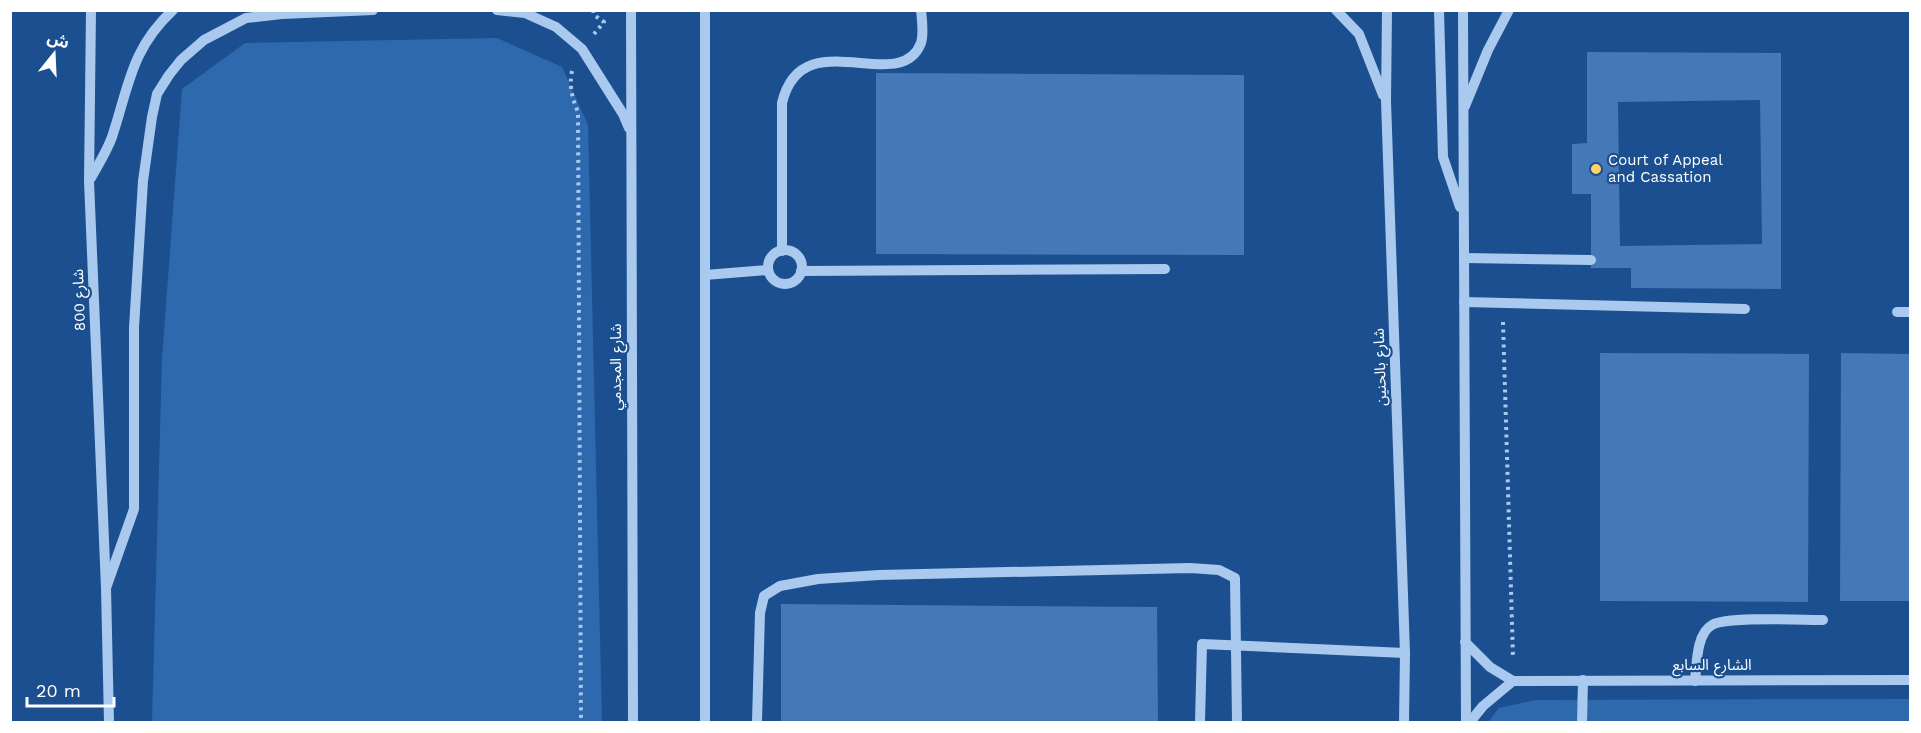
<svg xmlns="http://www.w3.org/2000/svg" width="1921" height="733" font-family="'Work Sans','Noto Sans Arabic',sans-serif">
  <rect width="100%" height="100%" fill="#1b4f8f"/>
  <g fill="#2e69ad">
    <path d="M497,38l65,29 26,58 14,597h-450l10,-363 20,-270 63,-46z"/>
    <path d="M1910,699v23h-422l11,-14 36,-8z"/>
  </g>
  <g fill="#4478b7" fill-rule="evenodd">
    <path d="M1587,52l194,1v236l-150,-1v-20h-40v-74h-19v-50l15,-1zM1760,100l2,144 -142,2 -2,-144z"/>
    <path d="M876,73l368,2v180l-368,-1z"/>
    <path d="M1600,353l209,1 -1,248 -208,-1z"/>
    <path d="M1841,353l69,1v247h-70z"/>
    <path d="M781,604l376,3 1,115h-377z"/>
  </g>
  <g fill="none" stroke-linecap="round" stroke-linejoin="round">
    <g stroke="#a9c9ee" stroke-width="4" stroke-dasharray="3 4.5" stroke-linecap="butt">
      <path d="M593,10l1,5 10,7 -10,12"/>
      <path d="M572,71c-3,15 0,27 6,41l3,610"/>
      <path d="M1503,322l10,335"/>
    </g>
    <g stroke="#a9c9ee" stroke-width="10">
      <path d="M91,10l-2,171 17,407 3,134"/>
      <path d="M497,10l28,3 31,14 26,22 41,65 6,14"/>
      <path d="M631,10l2,712"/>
      <path d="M1336,10l23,24 24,61"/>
      <path d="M1387,10l-1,91 19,552 -1,69"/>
      <path d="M1439,10l4,147 17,50"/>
      <path d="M1463,10l3,712"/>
      <path d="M1465,106l23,-56 21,-40"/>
      <path d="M91,178c7,-13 16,-27 21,-41 17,-51 19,-88 61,-127"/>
      <circle cx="785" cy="267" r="17"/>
      <path d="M782,251v-148c20,-84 118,-5 139,-60 3,-9 1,-23 0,-33"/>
      <path d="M1464,258l127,2"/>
      <path d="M801,271l364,-2"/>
      <path d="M705,275l63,-5"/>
      <path d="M1464,302l281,7"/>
      <path d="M1897,312h13"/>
      <path d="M106,588l28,-79v-181l9,-147 9,-64 5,-23 12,-19 12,-15 23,-20 42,-22 36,-4 91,-4"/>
      <path d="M1465,642l25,25 23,14 397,-1"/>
      <path d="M1695,681c2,-17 1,-47 17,-56 15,-9 90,-5 111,-5"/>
      <path d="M705,722v-712"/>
      <path d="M757,722l3,-109 4,-17 16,-10 38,-7 61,-4 311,-7 29,2 16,8 2,144"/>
      <path d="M1200,722l2,-78 203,9"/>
      <path d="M1470,722l13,-16 30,-25"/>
      <path d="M1582,722l1,-42"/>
    </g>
  </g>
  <circle fill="#ffd166" stroke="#1b4f8f" stroke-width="2" cx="1596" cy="169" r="6"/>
  <g text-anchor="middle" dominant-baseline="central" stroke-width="4.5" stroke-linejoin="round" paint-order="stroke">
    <g font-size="15" fill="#fff" stroke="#1b4f8f" text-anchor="start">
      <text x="1608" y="160">Court of Appeal<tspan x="1608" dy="17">and Cassation</tspan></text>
    </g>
    <g font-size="15" fill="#fff" stroke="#1b4f8f">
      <text transform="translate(79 300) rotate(-92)">شارع 800</text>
      <text transform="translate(616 367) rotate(-90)">شارع المجدمي</text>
      <text transform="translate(1380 367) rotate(-92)">شارع بالحنين</text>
      <text x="1712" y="665">الشارع السابع</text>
    </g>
  </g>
  <rect width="1921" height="733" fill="none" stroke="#ffffff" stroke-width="24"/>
  <g transform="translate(54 54) rotate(18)" stroke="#1b4f8f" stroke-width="4.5" paint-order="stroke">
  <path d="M0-4.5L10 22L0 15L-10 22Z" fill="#ffffff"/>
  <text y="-9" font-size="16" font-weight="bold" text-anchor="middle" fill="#ffffff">ش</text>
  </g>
  <path d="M27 697v9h87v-9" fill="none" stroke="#ffffff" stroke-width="3"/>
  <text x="36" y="697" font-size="18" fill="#ffffff" stroke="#1b4f8f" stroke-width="4.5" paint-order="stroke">20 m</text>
</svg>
